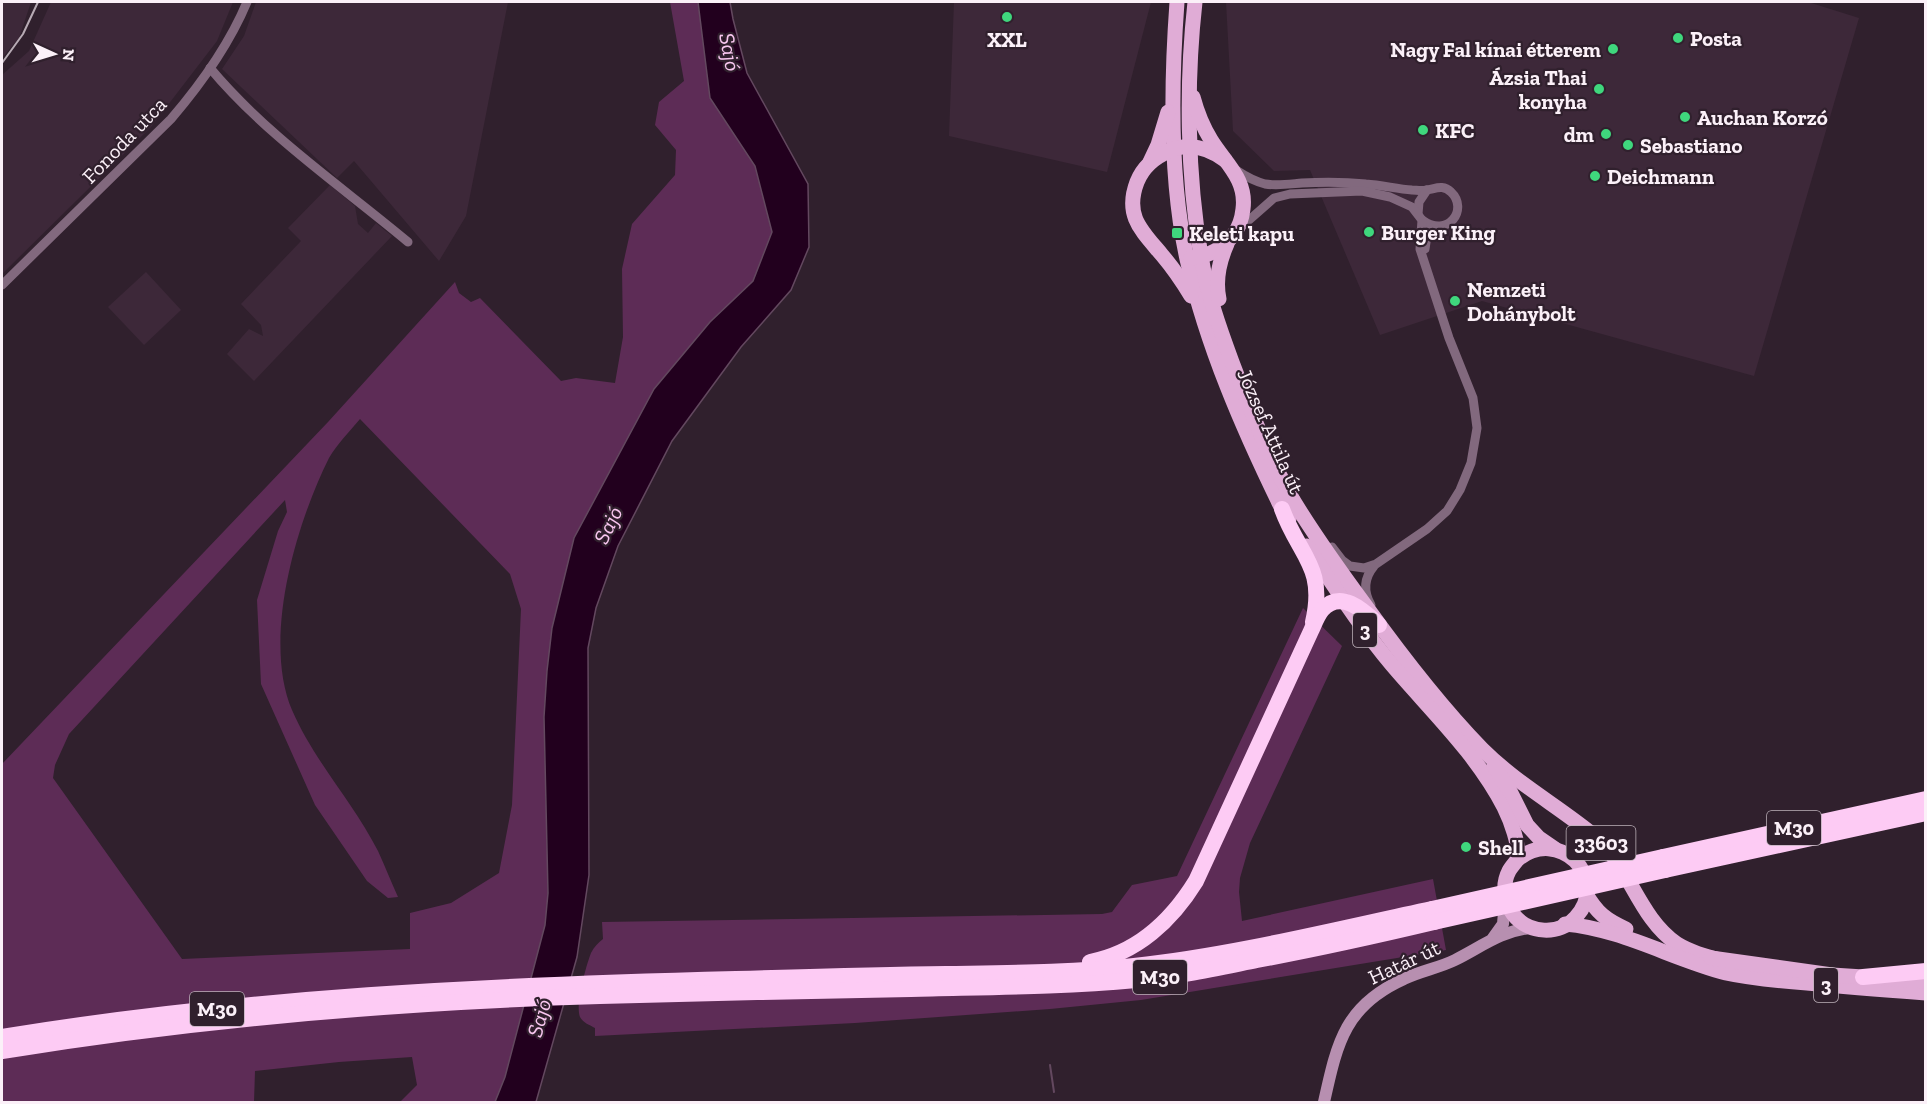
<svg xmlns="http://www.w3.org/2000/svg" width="1927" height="1104" font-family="'Zilla Slab',serif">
  <rect width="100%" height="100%" fill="#30202d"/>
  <g fill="#3d2839">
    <path d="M2,2h29l-12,36 -17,20z"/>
    <path d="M51,2h182l-16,39 -66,86 -149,147v-199l27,-24z"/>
    <path d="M256,2h252l-42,214 -27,45 -85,-100 -17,17 -115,-109 22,-33z"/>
    <path d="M954,2h197l-44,170 -158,-36z"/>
    <path d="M1226,2h582l51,16 -105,358 -272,-75 -102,34 -70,-165 -36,1 -41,-40z"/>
    <path d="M330,185l25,21 3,18 10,9 8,-10 16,13 -138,145 -27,-27 22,-25 14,7 -2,-11 -20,-21 60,-63 -13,-13z"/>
    <path d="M146,272l35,38 -37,35 -36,-38z"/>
  </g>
  <g fill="#5d2c56" fill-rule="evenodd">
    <path d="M670,2h28l12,96 45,68 17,66 -19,49 -43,41 -56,67 -107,282 -3,46 4,176 -3,32 -40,152 -10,25h-95l17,-17 -5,-28 -73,5 -84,9 -1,31h-252v-338l326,-342 127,-140 4,11 12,9 9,-4 81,83 15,-3 39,5 8,-46 -1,-68 10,-45 43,-49 1,-25 -21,-25 4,-23 25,-21zM360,419l150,155 11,35 -9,196 -13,68 -48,30 -41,10v36l-228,10 -129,-181 2,-13 14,-31 216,-234 2,12 -9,19 -21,69 4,84 54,121 52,76 21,17 10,-1c-7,-15 -13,-31 -20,-46 -25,-49 -64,-90 -86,-141 -30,-71 4,-186 37,-252 8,-14 21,-27 31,-39z"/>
    <path d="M1303,608l39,38 -92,197 -10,35 -1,14 3,29 191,-42 13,71 -305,50 -91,9 -195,14 -260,13v-8c-5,-3 -12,-5 -15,-11 -5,-12 6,-51 11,-64 3,-6 7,-10 12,-14l-1,-17 500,-8 10,-2 20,-27 45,-9z"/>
  </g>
  <path fill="#22001e" stroke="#63485f" stroke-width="1.5" d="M698,2h32l3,17 14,54 61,111 1,63 -18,43 -50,57 -69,94 -54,105 -22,62 -8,40 1,227 -12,82 -41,145h-41l10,-25 40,-152 3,-32 -4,-176 3,-46 5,-43 22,-90 80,-149 56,-67 43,-41 19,-49 -17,-66 -45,-68z"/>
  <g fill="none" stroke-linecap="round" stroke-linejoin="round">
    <path stroke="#63485f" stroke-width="2" d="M1050,1065l4,27"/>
    <g stroke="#82697e" stroke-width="9">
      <path d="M210,68c56,67 131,118 198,174"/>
      <path d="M1236,170c9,6 18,11 29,14 12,2 25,0 37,-1 21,-1 43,-1 64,1 16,1 31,5 46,6 4,0 10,1 14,0 9,-1 17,-6 25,2 18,17 -3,47 -29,28"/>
      <path d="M1418,214l1,-12 8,-12"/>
      <path d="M1240,228l34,-30 16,-4 72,-3 28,6 22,10 10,13 -2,29 29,89 24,60 4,30 -6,35 -11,27 -13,21 -20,18 -51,35 -12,4 -14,-2 -8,-6 -10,-13"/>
      <path d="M1425,249l2,-14 7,-9"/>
      <path d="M2,285l169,-166c30,-35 58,-74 76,-117"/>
      <path d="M1371,605c-8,-14 -7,-27 3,-39"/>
    </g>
    <g stroke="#b78fb0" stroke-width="12">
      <path d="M1493,938l10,-14 2,-24"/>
      <path d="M1324,1102c13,-58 20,-96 80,-123 16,-8 35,-11 51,-19 26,-13 46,-29 75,-32"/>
    </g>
    <g stroke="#e0acd6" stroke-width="15">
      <path d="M1177,2c-6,82 -8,176 10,257 20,88 56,170 95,250l7,10"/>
      <path d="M1195,2c-9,81 -8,173 6,254 6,37 18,71 31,106 18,47 36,94 61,138 22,36 47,71 72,105 36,50 74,100 117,144 35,35 78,58 115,89 33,30 42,80 80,106 13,8 28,12 43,16"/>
      <path d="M1150,162l8,-17 10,-33"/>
      <path d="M1191,258c19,-2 31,-9 43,-24 6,-8 8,-16 9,-25 4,-30 -18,-46 -32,-69 -8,-13 -14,-28 -18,-43"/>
      <path d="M1191,296c-9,-15 -18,-28 -29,-41 -20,-24 -38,-39 -25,-73 6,-15 18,-25 32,-31 19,-9 39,-3 56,9"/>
      <path d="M1219,299c-4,-19 0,-37 8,-55"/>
      <path d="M1307,546c27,40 54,82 85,119 39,46 84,88 112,142 6,12 17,40 13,53 -2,3 -6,7 -8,11 -7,13 -5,31 4,43 15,20 47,22 63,3 35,-39 -18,-92 -59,-57"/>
      <path d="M1494,766l17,27 16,32 12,13 16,11"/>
      <path d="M1586,894c11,19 20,26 40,35"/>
      <path d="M1565,924c57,5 107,35 161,49 27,6 54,8 81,10 40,4 79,7 119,10"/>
      <path d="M1711,958l121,17 94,6"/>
    </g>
    <g stroke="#fdcbf4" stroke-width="16">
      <path d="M1282,509c17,47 44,57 31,113"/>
      <path d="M1663,857l263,-58"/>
      <path d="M1665,870l261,-57"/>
      <path d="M1090,962c47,-9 82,-42 106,-81l115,-250c3,-6 6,-15 11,-21 19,-22 43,2 57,15"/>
      <path d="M1863,977l63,-6"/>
      <path d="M2,1037c242,-40 489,-52 734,-58 70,-2 140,-4 210,-5 62,-1 125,-1 188,-8 100,-11 199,-36 298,-57"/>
      <path d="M2,1051c197,-32 398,-49 598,-55 104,-3 207,-5 311,-7 75,-2 150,-2 225,-9 41,-3 81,-12 121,-20 59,-11 118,-24 177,-38"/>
    </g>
    <path stroke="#b7aab4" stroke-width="2" d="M2,63l21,-29 15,-32"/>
    <g stroke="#fdcbf4" stroke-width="16">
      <path d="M1432,909l231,-52"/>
      <path d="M1434,922l231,-52"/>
    </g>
  </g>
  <g fill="#3fd77d" stroke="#30202d" stroke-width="2">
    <circle cx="1007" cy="17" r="6"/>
    <circle cx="1678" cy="38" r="6"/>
    <circle cx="1613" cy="49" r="6"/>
    <circle cx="1599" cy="89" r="6"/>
    <circle cx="1685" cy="117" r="6"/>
    <circle cx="1423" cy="130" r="6"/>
    <circle cx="1606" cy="134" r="6"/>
    <circle cx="1628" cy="145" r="6"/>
    <circle cx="1595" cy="176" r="6"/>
    <circle cx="1369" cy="232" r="6"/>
    <rect x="1171" y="227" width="12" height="12" rx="3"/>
    <circle cx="1455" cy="301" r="6"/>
    <circle cx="1466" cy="847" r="6"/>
  </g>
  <g text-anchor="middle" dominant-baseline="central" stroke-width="4.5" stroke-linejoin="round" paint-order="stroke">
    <g fill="#30202d" stroke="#beb2bb" stroke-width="1.5">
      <rect x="1353" y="613" width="24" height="34" rx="4.5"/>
      <rect x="1767" y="811" width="54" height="34" rx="4.5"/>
      <rect x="1566.5" y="826" width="69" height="34" rx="4.5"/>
      <rect x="1133" y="960" width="54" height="34" rx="4.5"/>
      <rect x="1814" y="968" width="24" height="34" rx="4.5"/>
      <rect x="190" y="992" width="54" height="34" rx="4.5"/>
    </g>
    <g font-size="20" font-weight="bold" fill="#fbf0f8">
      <text x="1365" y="630">3</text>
      <text x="1794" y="828">M30</text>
      <text x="1601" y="843">33603</text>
      <text x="1160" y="977">M30</text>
      <text x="1826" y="985">3</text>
      <text x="217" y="1009">M30</text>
    </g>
    <g font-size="21" font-weight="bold" fill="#fbf0f8" stroke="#30202d" text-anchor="start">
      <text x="1690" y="38">Posta</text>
      <text x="1007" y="39" text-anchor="middle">XXL</text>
      <text x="1601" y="49" text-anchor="end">Nagy Fal kínai étterem</text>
      <text x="1587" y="77" text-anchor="end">Ázsia Thai<tspan x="1587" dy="24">konyha</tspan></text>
      <text x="1697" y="117">Auchan Korzó</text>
      <text x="1435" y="130">KFC</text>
      <text x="1594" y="134" text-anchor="end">dm</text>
      <text x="1640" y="145">Sebastiano</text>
      <text x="1607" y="176">Deichmann</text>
      <text x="1381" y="232">Burger King</text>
      <text x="1189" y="233">Keleti kapu</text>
      <text x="1467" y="289">Nemzeti<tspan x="1467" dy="24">Dohánybolt</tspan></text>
      <text x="1478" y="847">Shell</text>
    </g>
    <g font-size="21" fill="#fbf0f8" stroke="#30202d">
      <text transform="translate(124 140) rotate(-46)">Fonoda utca</text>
      <text transform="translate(1271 431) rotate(66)">József Attila út</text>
      <text transform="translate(1404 962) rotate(-25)">Határ út</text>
    </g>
    <g font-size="22" font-style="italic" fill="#f9c7f0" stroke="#30202d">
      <text transform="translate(730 52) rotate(79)">Sajó</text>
      <text transform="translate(608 525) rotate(-64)">Sajó</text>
      <text transform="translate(539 1018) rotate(-74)">Sajó</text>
    </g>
  </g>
  <rect width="1927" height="1104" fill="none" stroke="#fbf0f8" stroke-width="6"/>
  <g transform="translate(54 54) rotate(94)" stroke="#30202d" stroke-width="4.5" paint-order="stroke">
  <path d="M0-4.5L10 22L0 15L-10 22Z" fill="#fbf0f8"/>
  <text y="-9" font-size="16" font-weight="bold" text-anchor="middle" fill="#fbf0f8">N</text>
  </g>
</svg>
